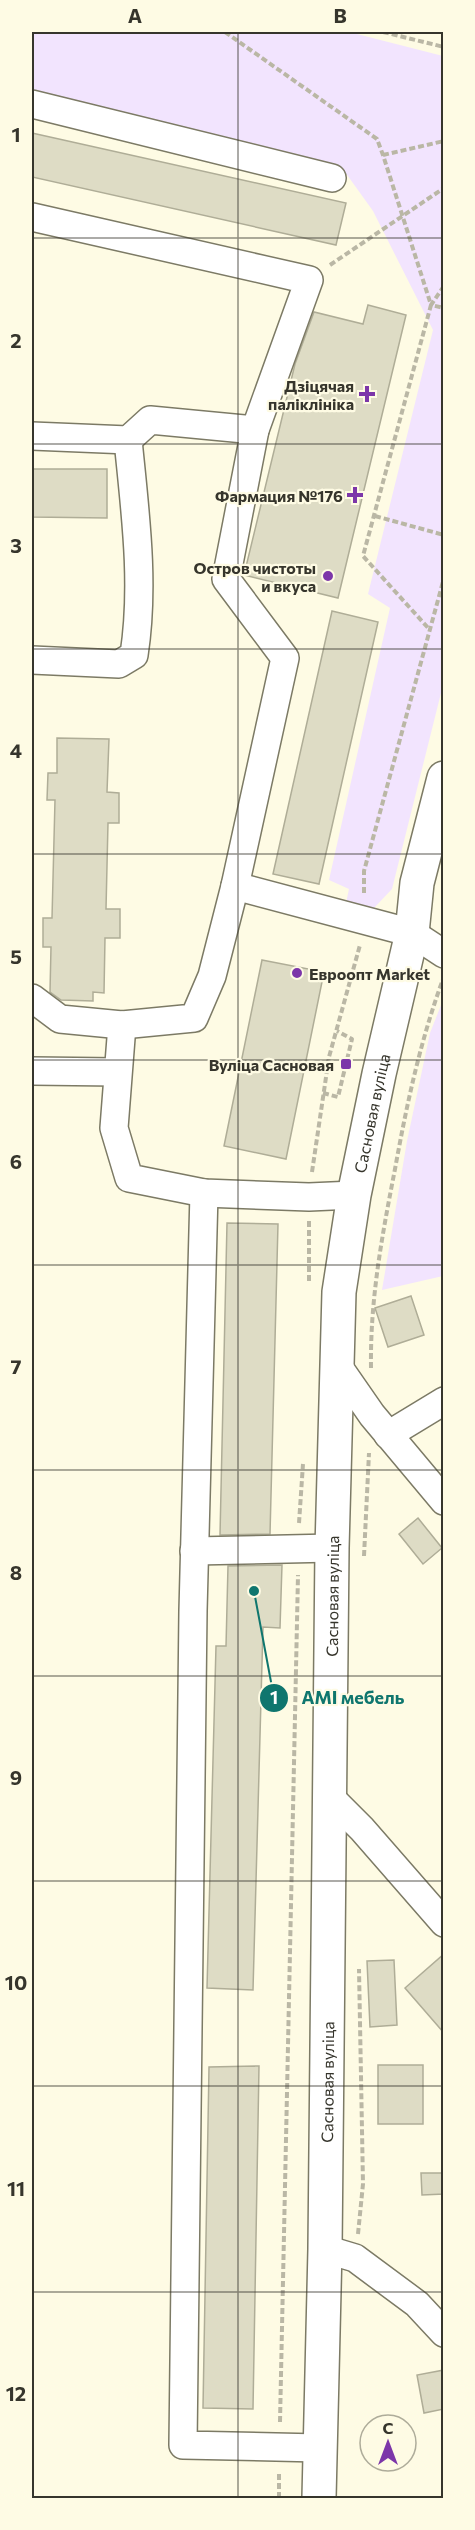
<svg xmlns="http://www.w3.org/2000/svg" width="475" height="2530" font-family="Commissioner,sans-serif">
  <rect width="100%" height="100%" fill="#fefbe4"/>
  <g fill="#f2e4fe">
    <path d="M32,32h317l94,24v629l-51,204 -18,19 -28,-5 3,-14 -20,-9 61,-272 -22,-14 65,-264 -60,-119 -28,-39 -313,-82z"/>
    <path d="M443,1000v276l-61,14 25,-149 23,-108z"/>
  </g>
  <g fill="#dedcc5" stroke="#afad97" stroke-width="1.5">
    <path d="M32,133l314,70 -10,42 -304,-68z"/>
    <path d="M368,305l38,10 -68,283 -94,-23 51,-211 19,-52 49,12z"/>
    <path d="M32,469h75v49l-75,-1z"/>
    <path d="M332,611l46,11 -59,262 -46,-10z"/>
    <path d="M57,738l52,1 -2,53 12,1v30h-11l-2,86h14v29h-15l-1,55 -11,-1v9l-32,-1 -11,-8 1,-45h-8v-29h9l3,-118h-8l1,-27h9z"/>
    <path d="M262,960l62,12 -38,187 -62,-13z"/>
    <path d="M227,1223l51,1 -8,310 -50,1z"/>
    <path d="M411,1296l13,39 -36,12 -13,-39z"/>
    <path d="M418,1518l24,30 -19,16 -24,-30z"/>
    <path d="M282,1565l-2,63 -17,-1 -10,363 -46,-2 9,-342h10l2,-80z"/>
    <path d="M444,1954v79l-39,-45z"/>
    <path d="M394,1960l3,65 -27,2 -3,-66z"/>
    <rect x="378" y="2065" width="45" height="59"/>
    <path d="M259,2066l-6,343 -50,-1 6,-341z"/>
    <path d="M421,2173h23v21l-22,1z"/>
    <path d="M444,2370v39l-20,4 -7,-38z"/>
  </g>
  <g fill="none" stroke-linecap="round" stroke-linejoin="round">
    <defs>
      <g id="minor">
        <path d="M32,104l300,74"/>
        <path d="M32,217l277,63 -54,150 -29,149 59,79 -50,228"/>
        <path d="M32,436l96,4 22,-20 105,10"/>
        <path d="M32,660l87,4 15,-9c11,-71 1,-144 -6,-215"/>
        <path d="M32,998l28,21 62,6 72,-7 18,-42 23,-90 177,47 32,21"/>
        <path d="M122,1025l-8,103 15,50 75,15 105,4 45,-2"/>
        <path d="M32,1071l85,1"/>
        <path d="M204,1193l-11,418 -10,834 136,3"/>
        <path d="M338,1366l34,49 72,86"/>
        <path d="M388,1435l56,-34"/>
        <path d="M194,1551l138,-3"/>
        <path d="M330,1797l32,32 82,94"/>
        <path d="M325,2249l30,9 62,46 27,29"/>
      </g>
      <g id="major">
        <path id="s1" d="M319,2498l6,-249 7,-701 7,-256 15,-97 25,-121 33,-141 5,-50 27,-105"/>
      </g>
    </defs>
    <use href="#minor" stroke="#7c7a65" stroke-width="30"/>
    <use href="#major" stroke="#7c7a65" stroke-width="36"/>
    <g stroke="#bab7a5" stroke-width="4" stroke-dasharray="6 3" stroke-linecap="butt">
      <path d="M225,32l152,107 6,16 48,150 -68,251 67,74"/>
      <path d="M383,32l61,15"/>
      <path d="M383,155l61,-14"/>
      <path d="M330,265l114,-77"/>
      <path d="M444,286l-13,19 13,3"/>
      <path d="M375,516l69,19"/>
      <path d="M364,893v-22l80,-293"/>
      <path d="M323,1093l15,4 14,-58 -15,-8"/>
      <path d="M312,1172l17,-115 31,-112"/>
      <path d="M309,1221v62"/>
      <path d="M371,1368c-1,-69 11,-132 24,-199 12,-66 25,-127 48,-190"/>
      <path d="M299,1523l4,-59"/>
      <path d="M364,1556l5,-103"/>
      <path d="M358,2234l5,-50 -4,-215"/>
      <path d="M280,2422l18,-847"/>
      <path d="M279,2498v-26"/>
    </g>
    <use href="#minor" stroke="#fff" stroke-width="27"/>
    <use href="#major" stroke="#fff" stroke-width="33"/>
  </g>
  <path fill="none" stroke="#36352c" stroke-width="1.5" stroke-opacity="0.55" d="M238,32v2466M32,238h412M32,444h412M32,649h412M32,854h412M32,1060h412M32,1265h412M32,1470h412M32,1676h412M32,1881h412M32,2086h412M32,2292h412"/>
  <g fill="#7c36a9" stroke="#fefbe4" stroke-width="2">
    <path d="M364 385h6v6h6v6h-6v6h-6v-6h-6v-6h6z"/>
    <path d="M352 486h6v6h6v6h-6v6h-6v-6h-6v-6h6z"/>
    <circle cx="328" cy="576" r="6"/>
    <circle cx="297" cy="973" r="6"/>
    <rect x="340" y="1058" width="12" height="12" rx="3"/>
  </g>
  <g text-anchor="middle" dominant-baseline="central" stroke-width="4.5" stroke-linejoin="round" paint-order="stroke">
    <g font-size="16" font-weight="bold" fill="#36352c" stroke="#fefbe4" text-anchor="end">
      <text x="354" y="385">Дзіцячая<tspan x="354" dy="18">паліклініка</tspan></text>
      <text x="343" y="495">Фармация №176</text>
      <text x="316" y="567">Остров чистоты<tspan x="316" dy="18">и вкуса</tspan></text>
      <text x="309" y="973" text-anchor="start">Евроопт Market</text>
      <text x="334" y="1064">Вуліца Сасновая</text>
    </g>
    <g font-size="16" fill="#36352c" stroke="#fefbe4">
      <text stroke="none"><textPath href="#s1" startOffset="1388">Сасновая вуліца</textPath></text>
      <text stroke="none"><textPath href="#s1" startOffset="902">Сасновая вуліца</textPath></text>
      <text stroke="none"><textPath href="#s1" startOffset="416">Сасновая вуліца</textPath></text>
    </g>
  </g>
  <path fill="none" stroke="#0f766e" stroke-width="2" d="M254 1591L274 1698"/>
  <g fill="#0f766e" stroke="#fefbe4" stroke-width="2">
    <circle cx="254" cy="1591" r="6"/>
    <circle cx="274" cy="1698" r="15"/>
  </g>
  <g font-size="18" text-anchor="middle" font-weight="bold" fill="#fff">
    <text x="274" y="1704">1</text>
  </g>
  <g font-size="18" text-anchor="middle" font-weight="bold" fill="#0f766e" stroke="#fefbe4" stroke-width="4.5" stroke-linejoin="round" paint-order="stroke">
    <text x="353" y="1704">AMI мебель</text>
  </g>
  <rect width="475" height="2530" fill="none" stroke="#fefbe4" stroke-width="66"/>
  <g transform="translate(388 2443)"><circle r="28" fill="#fefbe4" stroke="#aeac9a" stroke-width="1.5"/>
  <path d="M0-4.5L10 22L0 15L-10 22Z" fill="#7c36a9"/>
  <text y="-9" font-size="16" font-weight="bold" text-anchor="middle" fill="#36352c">С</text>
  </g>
  <rect x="33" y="33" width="409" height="2464" fill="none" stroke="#36352c" stroke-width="2"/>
  <g font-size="20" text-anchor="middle" font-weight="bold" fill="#36352c">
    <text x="135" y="23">A</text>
    <text x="340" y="23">B</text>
    <text x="16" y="142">1</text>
    <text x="16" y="348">2</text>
    <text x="16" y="553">3</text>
    <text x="16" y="758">4</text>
    <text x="16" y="964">5</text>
    <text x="16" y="1169">6</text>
    <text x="16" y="1374">7</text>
    <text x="16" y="1580">8</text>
    <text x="16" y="1785">9</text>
    <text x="16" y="1990">10</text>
    <text x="16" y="2196">11</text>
    <text x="16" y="2401">12</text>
  </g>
</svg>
